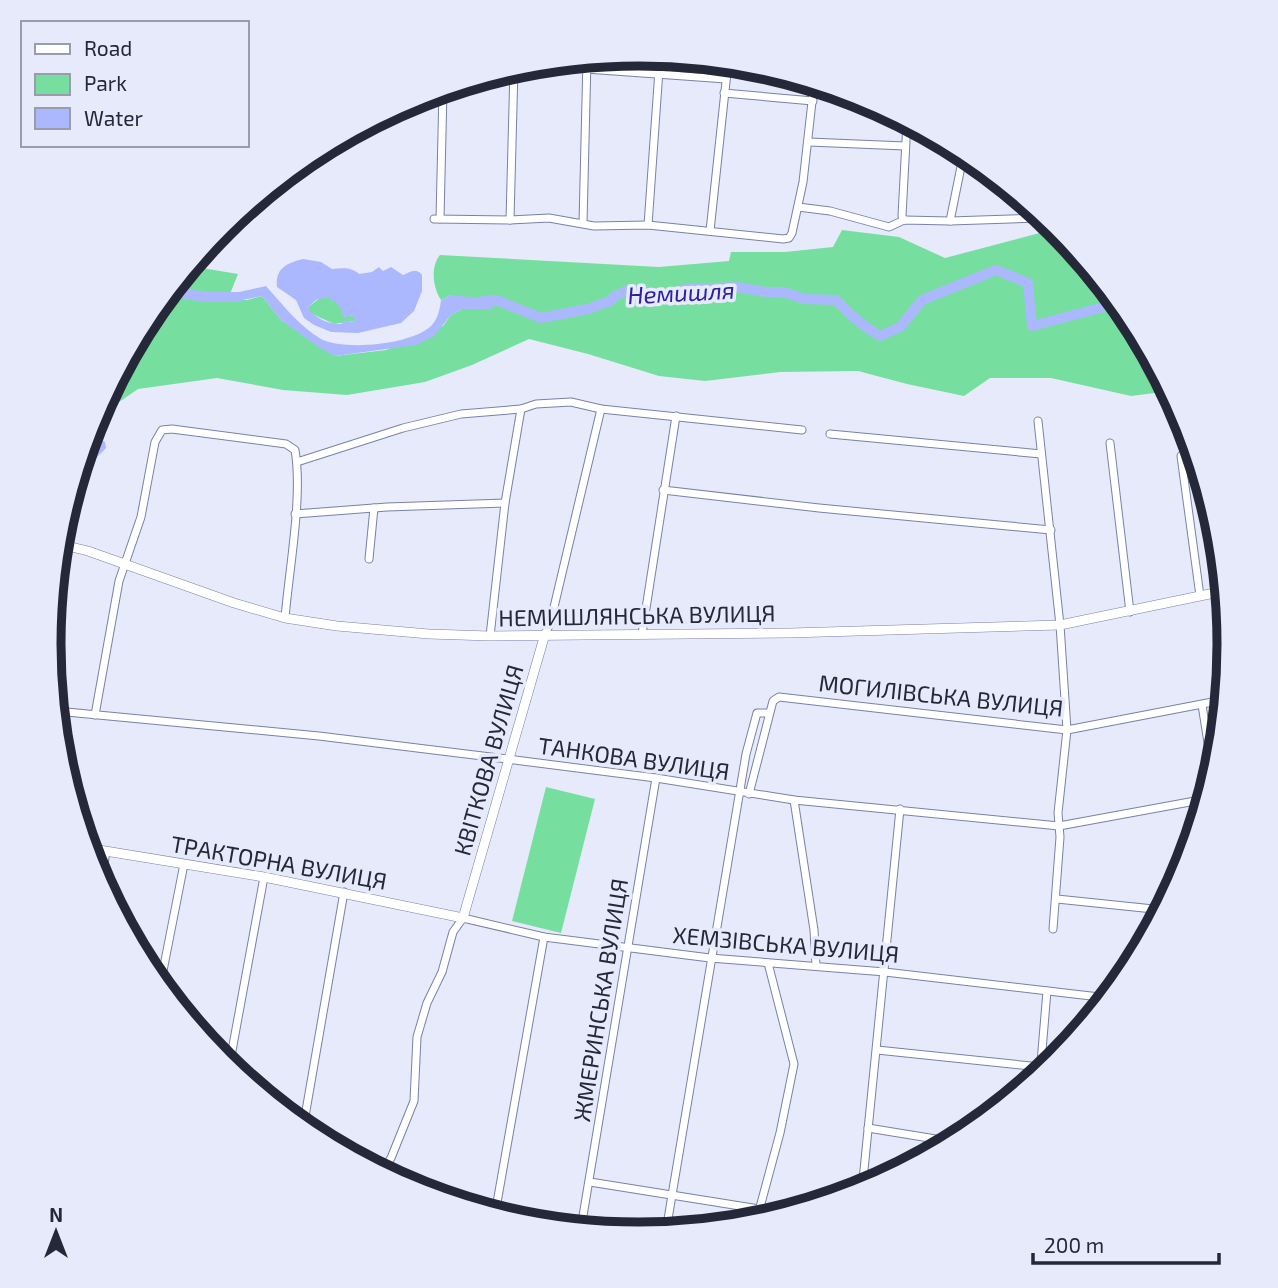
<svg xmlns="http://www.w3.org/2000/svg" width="1278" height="1288" font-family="'Exo 2',sans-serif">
  <rect width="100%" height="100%" fill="#e6eafb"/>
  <g fill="#76dfa0">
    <path d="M1054,225l76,92 40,74 -39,5 -80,-18h-61l-26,18 -57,-12 -49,-13 -78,1 -75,9 -46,-5 -71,-22 -59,-15 -57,26 -47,17 -78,13 -64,-5 -66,-12 -79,11 -44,30 55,-103 41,-50 48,8 -8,20 -5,5 22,1 15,-4 19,24 54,36 51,-6 57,-24 8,-11 11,-6 -11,-14 -10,5c-8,-12 -11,-33 -1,-45l219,12 70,-6 2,-9h54l48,-5 9,-17 57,7 46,21 106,-28z"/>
    <path d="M327,297l6,2 16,16 5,1 1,5 -21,3 -24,-11 -2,-6 12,-9z"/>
    <path d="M546,787l49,12 -34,134 -49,-12z"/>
  </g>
  <g fill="#abb8fd" fill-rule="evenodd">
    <path d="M303,259l18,3 11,7c9,-1 20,-2 27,5l13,-2 7,-5 4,4 8,-4 12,8c7,-3 13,-8 19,0v16l-8,20 -13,12 -43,10 -27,-1 -17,-7 -10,-7 -8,-18 -19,-13c-2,-19 10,-24 26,-28zM327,297l12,8 5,13 8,-3 3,6 -6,1 -4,-2 -4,4c-11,1 -29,-7 -33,-17l8,-7z"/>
    <path d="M266,286c16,18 33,40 55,53 23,12 92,6 111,-14 6,-7 8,-16 9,-25l10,-5 45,5 -4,9h-30l-11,6 -17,21 -18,9 -81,11 -15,-8 -39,-28 -19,-24 -29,6 -8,-2 5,-6z"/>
    <path d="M98,438l7,4 1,6 -23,23h-5l5,-17z"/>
  </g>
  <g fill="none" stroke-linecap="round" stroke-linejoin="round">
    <g stroke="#abb8fd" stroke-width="10">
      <path d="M169,291l36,6h34"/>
      <path d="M483,301l13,-1 45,18 47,-9 22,-8 5,-5 13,-6 39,4 19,-5 51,-2 29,5h18l20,7 32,1c13,14 28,27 44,36l20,-9 22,-27 74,-30 32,13 4,43 87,-23"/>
    </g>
    <defs>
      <g id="minor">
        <path d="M586,69l140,10"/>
        <path d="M724,93l89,8"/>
        <path d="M809,142l96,4"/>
        <path d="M798,207l32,4 59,16 15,-7 46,1 93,-3v-2"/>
        <path d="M434,219l76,1 39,-2 45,8 54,-1 135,14 6,-1 3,-5 11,-51 11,-98"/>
        <path d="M440,219l3,-129"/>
        <path d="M510,220l4,-152"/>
        <path d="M904,220l-2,-4 5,-94"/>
        <path d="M950,221l14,-69"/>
        <path d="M583,223l4,-164"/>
        <path d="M648,225l12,-169"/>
        <path d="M710,231l18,-168"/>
        <path d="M1038,421l22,204 7,105 -9,83 2,24 -7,92"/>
        <path d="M830,434l211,20"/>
        <path d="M1110,443l20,169"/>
        <path d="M1181,456l19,140"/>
        <path d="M297,462l106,-34 58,-14 60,-5 15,-5 35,-2 30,7 201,21"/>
        <path d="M663,490l156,18 232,22"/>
        <path d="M295,514l92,-7 118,-4"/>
        <path d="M369,559l5,-51"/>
        <path d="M545,634l5,-10 51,-215"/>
        <path d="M642,634l34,-218"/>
        <path d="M490,636l15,-133 16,-94"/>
        <path d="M1202,705l11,69"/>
        <path d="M56,711l263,25 188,23 149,19 138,22 265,26 147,-27"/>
        <path d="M95,715l24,-134 22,-64 14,-75 7,-12 10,-1 114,15 9,6c8,47 -6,119 -10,168"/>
        <path d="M749,794l24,-93 6,-4 288,33 156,-30"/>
        <path d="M794,800l20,130 2,36"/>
        <path d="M101,883l5,-32"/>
        <path d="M1057,899l106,11"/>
        <path d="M160,986l24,-122"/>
        <path d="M877,1050l164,17"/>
        <path d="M229,1067l35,-190"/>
        <path d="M1040,1074l7,-83"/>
        <path d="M303,1128l41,-236"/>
        <path d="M868,1128l86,14"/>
        <path d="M382,1172l9,-14 23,-57 3,-64 10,-34 15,-31 11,-40 10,-14 81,19 166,21 175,14 223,26"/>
        <path d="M590,1182l169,27"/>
        <path d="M862,1190l38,-381"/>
        <path d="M495,1214l49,-277"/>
        <path d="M756,1222l24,-89 14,-69 -26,-101"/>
        <path d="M581,1228l75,-450"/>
        <path d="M666,1231l80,-477 11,-41h12"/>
      </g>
      <g id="tertiary">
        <path d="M59,544l29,7 146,52 51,15 52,8 92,8 61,2 300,-3 270,-8 164,-34"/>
        <path d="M87,848l177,29 199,41 82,-284"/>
      </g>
    </defs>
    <use href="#minor" stroke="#7981a7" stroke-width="9"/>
    <use href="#tertiary" stroke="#7981a7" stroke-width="10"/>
    <use href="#minor" stroke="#fff" stroke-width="7"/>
    <use href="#tertiary" stroke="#fff" stroke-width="9"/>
  </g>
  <g text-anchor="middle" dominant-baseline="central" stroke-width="7" stroke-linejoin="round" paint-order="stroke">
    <g font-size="23" fill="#252838" stroke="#e6eafb">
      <text transform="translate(637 615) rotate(-1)">НЕМИШЛЯНСЬКА ВУЛИЦЯ</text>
      <text transform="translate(941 695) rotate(6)">МОГИЛІВСЬКА ВУЛИЦЯ</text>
      <text transform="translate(634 758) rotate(8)">ТАНКОВА ВУЛИЦЯ</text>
      <text transform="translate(488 760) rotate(-74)">КВІТКОВА ВУЛИЦЯ</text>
      <text transform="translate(279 862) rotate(10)">ТРАКТОРНА ВУЛИЦЯ</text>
      <text transform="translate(786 944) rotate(5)">ХЕМЗІВСЬКА ВУЛИЦЯ</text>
      <text transform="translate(600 1000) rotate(-81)">ЖМЕРИНСЬКА ВУЛИЦЯ</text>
    </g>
    <g font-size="24" font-style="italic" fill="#2e20a2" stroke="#e6eafb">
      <text transform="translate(681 292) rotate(-3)">Немишля</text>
    </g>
  </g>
  <path d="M0 0H1278V1288H0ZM61 644a578 578 0 1 1 1156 0a578 578 0 1 1-1156 0Z" fill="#e6eafb" fill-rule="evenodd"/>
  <path fill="none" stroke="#252838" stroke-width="9" d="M61 644a578 578 0 1 1 1156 0a578 578 0 1 1-1156 0Z"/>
  <rect x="21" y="21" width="228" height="126" fill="#e6eafb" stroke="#999cad" stroke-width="2"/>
  <rect x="35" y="44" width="35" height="10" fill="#ffffff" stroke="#999cad" stroke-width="2"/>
  <text x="84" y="56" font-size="21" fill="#252838">Road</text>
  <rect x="35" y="74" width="35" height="21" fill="#76dfa0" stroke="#999cad" stroke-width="2"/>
  <text x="84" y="91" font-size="21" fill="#252838">Park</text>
  <rect x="35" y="108" width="35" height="21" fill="#abb8fd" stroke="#999cad" stroke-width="2"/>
  <text x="84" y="126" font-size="21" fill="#252838">Water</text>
  <g transform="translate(56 1232)" stroke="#e6eafb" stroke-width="5" paint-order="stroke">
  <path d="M0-5L12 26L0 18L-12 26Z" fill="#252838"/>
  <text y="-10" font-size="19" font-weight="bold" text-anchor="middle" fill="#252838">N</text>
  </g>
  <path d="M1033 1253v10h186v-10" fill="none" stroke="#252838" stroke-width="3.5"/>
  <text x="1044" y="1253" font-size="21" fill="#252838" stroke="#e6eafb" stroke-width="5" paint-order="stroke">200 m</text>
</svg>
